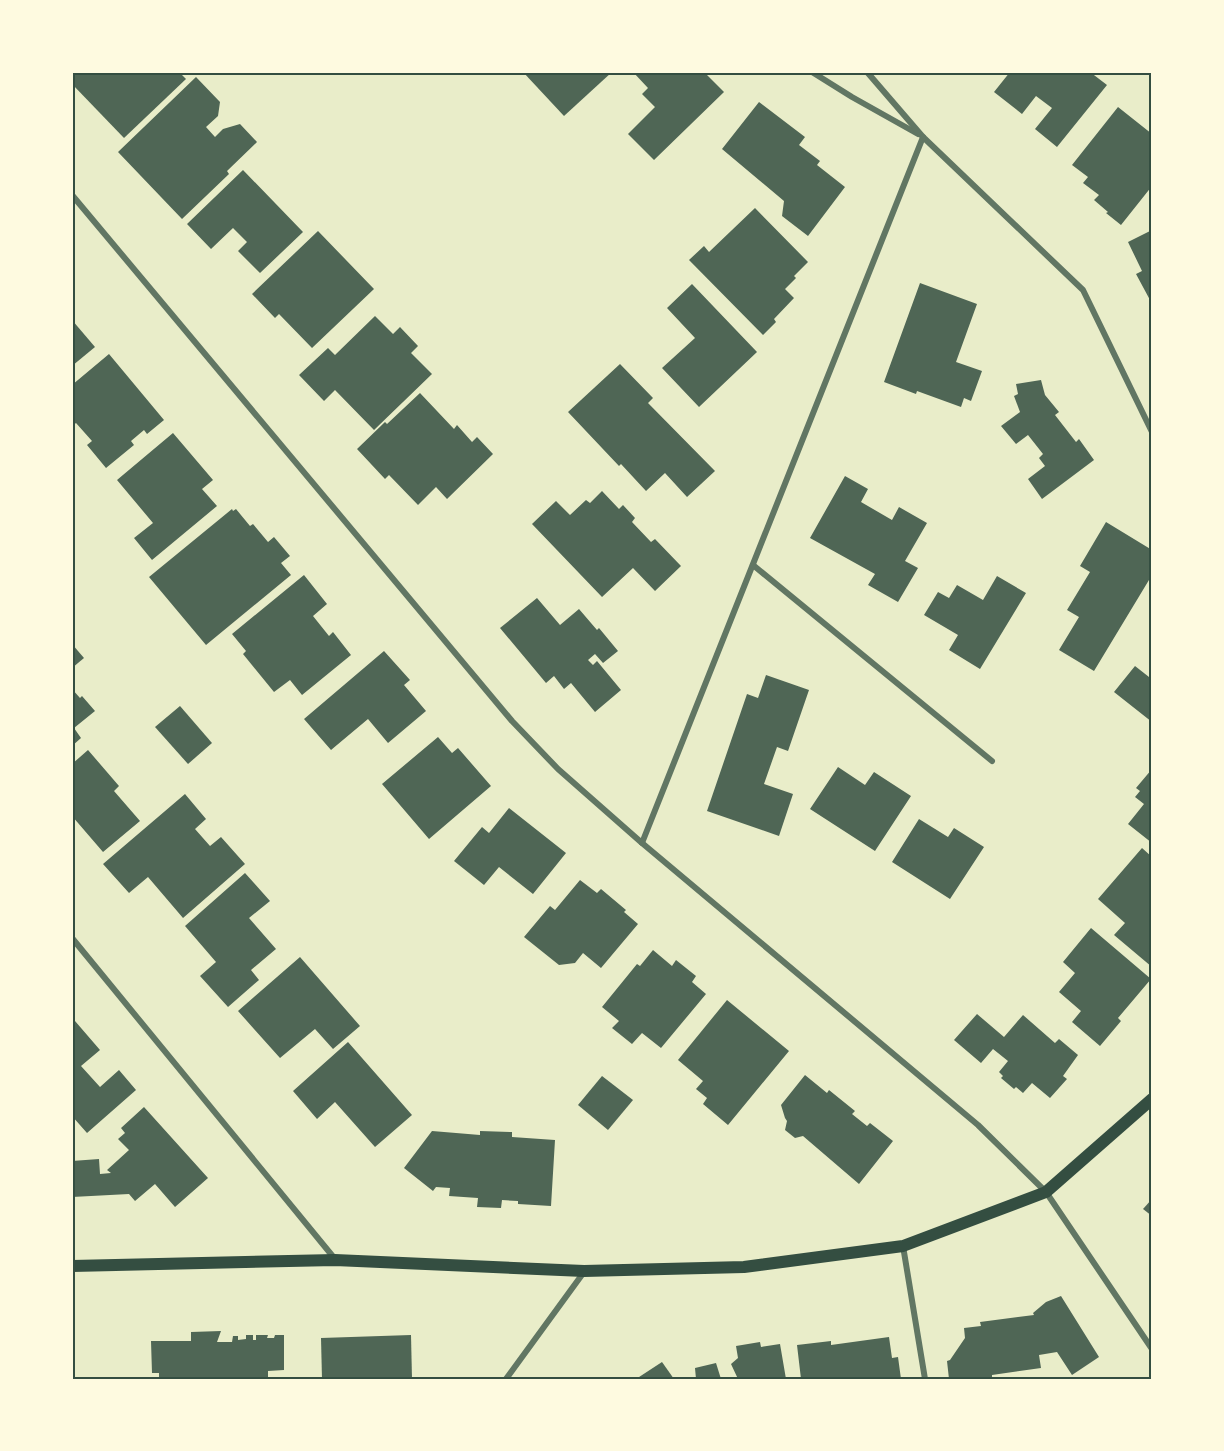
<svg xmlns="http://www.w3.org/2000/svg" width="1224" height="1451" font-family="'Exo 2',sans-serif">
  <rect width="100%" height="100%" fill="#e9edc9"/>
  <g fill="#4f6655">
    <path d="M72,72h107l7,7 -62,59 -52,-54z"/>
    <path d="M523,72h89l-48,44z"/>
    <path d="M633,72h71l20,20 -70,68 -26,-26 27,-27 -13,-13 6,-6z"/>
    <path d="M1010,72h80l17,13 -50,62 -22,-18 17,-21 -16,-12 -14,18 -28,-22z"/>
    <path d="M196,77l24,25 -2,14 -12,11 9,10 8,-8 17,-5 17,18 -30,29 2,3 -47,45 -64,-67z"/>
    <path d="M759,102l46,35 -6,8 21,16 -3,4 28,22 -37,49 -26,-20 2,-15 -62,-52z"/>
    <path d="M1118,107l34,27v52l-31,39 -15,-12 2,-1 -14,-12 5,-5 -16,-12 5,-6 -16,-12z"/>
    <path d="M243,170l60,62 -43,41 -22,-22 9,-9 -14,-14 -22,21 -24,-25z"/>
    <path d="M755,208l53,54 -14,14 2,2 -11,11 9,9 -20,21 2,3 -13,13 -74,-75 15,-14 5,6z"/>
    <path d="M1152,230v69l-2,1 -14,-26 6,-3 -14,-29z"/>
    <path d="M318,231l56,58 -62,59 -33,-34 -4,4 -23,-24z"/>
    <path d="M920,283l57,21 -21,58 26,9 -11,30 -7,-3 -3,9 -44,-16 -1,3 -32,-12z"/>
    <path d="M692,284l65,68 -58,55 -37,-39 33,-30 -28,-30z"/>
    <path d="M375,316l18,18 7,-7 18,19 -7,7 21,21 -58,56 -39,-40 -11,11 -25,-26 29,-27 7,7z"/>
    <path d="M72,320l23,27 -23,19z"/>
    <path d="M109,354l55,66 -17,14 -3,-4 -13,11 3,4 -28,23 -19,-23 5,-4 -16,-18 -4,3v-41z"/>
    <path d="M620,364l33,34 -5,5 67,68 -28,26 -22,-24 -19,18 -25,-27 -2,2 -51,-54z"/>
    <path d="M1041,380l4,15 14,17 -4,3 21,27 3,-3 15,21 -52,39 -14,-20 17,-13 -6,-8 4,-4 -15,-19 -12,9 -15,-18 19,-14 -6,-16 4,-2 -2,-10z"/>
    <path d="M420,393l34,36 3,-4 15,17 5,-5 16,17 -46,45 -11,-12 -18,18 -29,-30 -4,4 -28,-30 28,-27 2,2z"/>
    <path d="M173,433l40,47 -11,9 15,17 -65,54 -18,-22 19,-15 -36,-43z"/>
    <path d="M845,476l23,13 -7,13 31,18 7,-13 28,16 -22,38 13,7 -20,34 -30,-17 7,-11 -65,-36z"/>
    <path d="M602,491l17,18 4,-4 12,13 -3,4 19,20 4,-3 26,27 -26,25 -22,-23 -31,29 -70,-73 24,-23 14,14 16,-15 4,3z"/>
    <path d="M232,509l1,2 3,-2 14,17 3,-2 15,18 6,-5 16,19 -9,7 10,12 -85,70 -57,-68z"/>
    <path d="M1106,522l46,28v25l-58,96 -35,-21 20,-33 -12,-7 23,-38 -10,-6z"/>
    <path d="M304,575l23,29 -14,12 16,20 4,-4 18,23 -49,40 -12,-15 -16,12 -31,-38 3,-3 -14,-17z"/>
    <path d="M997,576l29,17 -46,76 -31,-19 9,-15 -34,-20 14,-23 11,6 8,-13 26,15z"/>
    <path d="M537,598l23,27 19,-16 18,21 2,-2 19,23 -15,12 -8,-9 -7,6 5,5 4,-4 24,29 -26,22 -24,-29 -7,6 -10,-13 -8,7 -46,-55z"/>
    <path d="M72,644l12,14 -12,10z"/>
    <path d="M384,651l26,29 -6,5 22,26 -38,32 -20,-24 -37,31 -27,-31z"/>
    <path d="M1135,666l14,11 3,-4v49l-38,-30z"/>
    <path d="M766,675l43,15 -21,61 -11,-4 -13,37 29,10 -14,42 -72,-25 40,-117 11,4z"/>
    <path d="M72,689l8,9 2,-2 13,15 -21,17 7,10 -9,8z"/>
    <path d="M180,706l32,37 -24,21 -33,-37z"/>
    <path d="M438,737l14,16 6,-5 33,38 -62,53 -47,-55z"/>
    <path d="M88,750l31,36 -5,5 26,30 -37,31 -31,-36v-52z"/>
    <path d="M838,767l27,18 9,-13 37,24 -36,55 -65,-42z"/>
    <path d="M1152,769v74l-24,-19 16,-20 -9,-7 5,-6 -4,-3z"/>
    <path d="M185,794l21,25 -11,10 15,17 11,-9 24,27 -62,54 -35,-41 -19,16 -26,-29z"/>
    <path d="M509,808l57,45 -33,41 -34,-27 -15,18 -30,-24 28,-34 7,6z"/>
    <path d="M919,819l29,18 6,-9 30,19 -34,52 -58,-37z"/>
    <path d="M1142,848l10,9v110l-38,-32 11,-12 -27,-24z"/>
    <path d="M245,873l25,28 -21,17 27,31 -25,21 8,10 -31,27 -28,-31 16,-14 -31,-36z"/>
    <path d="M580,880l17,13 4,-4 25,21 -2,2 14,12 -37,44 -18,-15 -8,10 -16,2 -35,-28 26,-31 5,4z"/>
    <path d="M1091,928l60,51 -33,39 3,3 -21,25 -28,-24 9,-11 -22,-19 16,-19 -12,-11z"/>
    <path d="M653,950l19,16 4,-6 20,16 -4,6 14,12 -45,54 -19,-15 -10,11 -20,-16 7,-7 -17,-14 35,-43 3,2z"/>
    <path d="M300,957l60,69 -27,23 -18,-20 -35,29 -42,-47z"/>
    <path d="M727,1000l62,51 -61,74 -25,-21 4,-6 -11,-9 7,-8 -25,-21z"/>
    <path d="M977,1014l27,23 19,-22 32,28 4,-4 19,16 -15,21 4,3 -17,19 -18,-15 -9,10 -7,-6 -2,2 -13,-11 2,-2 -4,-4 9,-11 -15,-12 -12,14 -27,-23z"/>
    <path d="M75,1021l25,29 -19,16 19,21 19,-17 17,20 -49,43 -15,-17v-92z"/>
    <path d="M348,1042l64,73 -37,32 -40,-45 -18,17 -24,-28z"/>
    <path d="M805,1075l22,18 2,-3 26,21 -3,3 15,12 3,-3 23,18 -34,43 -56,-48 -8,2 -10,-8 2,-9 -2,-3 -4,-13z"/>
    <path d="M602,1076l31,24 -25,30 -30,-25z"/>
    <path d="M144,1107l64,71 -33,29 -20,-23 -20,17 -6,-7 -57,3v-36l27,-2 1,15 11,-1 -4,-3 22,-20 -11,-11 7,-6 -4,-5z"/>
    <path d="M432,1131l48,4v-4l32,1v5l43,3 -4,66 -33,-2v-3l-16,-1 -1,8 -24,-1 1,-9 -29,-2 1,-8 -14,-1 -3,4 -29,-23z"/>
    <path d="M1152,1199v17l-9,-7z"/>
    <path d="M1061,1296l38,61 -27,18 -15,-23 -18,3 2,13 -49,7v4h-43l-2,-18 3,-1 15,-22 -1,-10 17,-2 -1,-4 54,-7 -1,-2 13,-11z"/>
    <path d="M221,1331l-4,11h15l1,-6h5v4l8,-1v-4h7v5h3v-5h12l-1,3h7l1,-3h9v35l-16,1v8h-109v-6h-7l-1,-32h40v-9z"/>
    <path d="M411,1335l1,44h-90l-1,-41z"/>
    <path d="M889,1337l3,21 6,-1 3,22h-100l-4,-34 34,-4v4z"/>
    <path d="M760,1342l1,5 19,-3 6,35h-48l-7,-15 7,-6 -2,-12z"/>
    <path d="M662,1362l12,17h-38z"/>
    <path d="M716,1363l5,16h-25l-1,-11z"/>
  </g>
  <g fill="none" stroke-linecap="round" stroke-linejoin="round">
    <g stroke="#617663" stroke-width="6">
      <path d="M812,72l40,25 66,37"/>
      <path d="M867,72l56,65 160,153 69,142"/>
      <path d="M72,195l440,526 46,48 84,74 336,282 68,67 106,157"/>
      <path d="M753,565l239,196"/>
      <path d="M642,843l281,-706"/>
      <path d="M72,938l263,321"/>
      <path d="M903,1246l22,133"/>
      <path d="M506,1379l78,-107"/>
    </g>
    <path stroke="#344e41" stroke-width="12" d="M72,1266l263,-6 249,11 160,-4 159,-21 143,-54 106,-93"/>
  </g>
  <rect width="1224" height="1451" fill="none" stroke="#fefae0" stroke-width="147"/>
  <rect x="74" y="74" width="1076" height="1304" fill="none" stroke="#344e41" stroke-width="2"/>
</svg>
